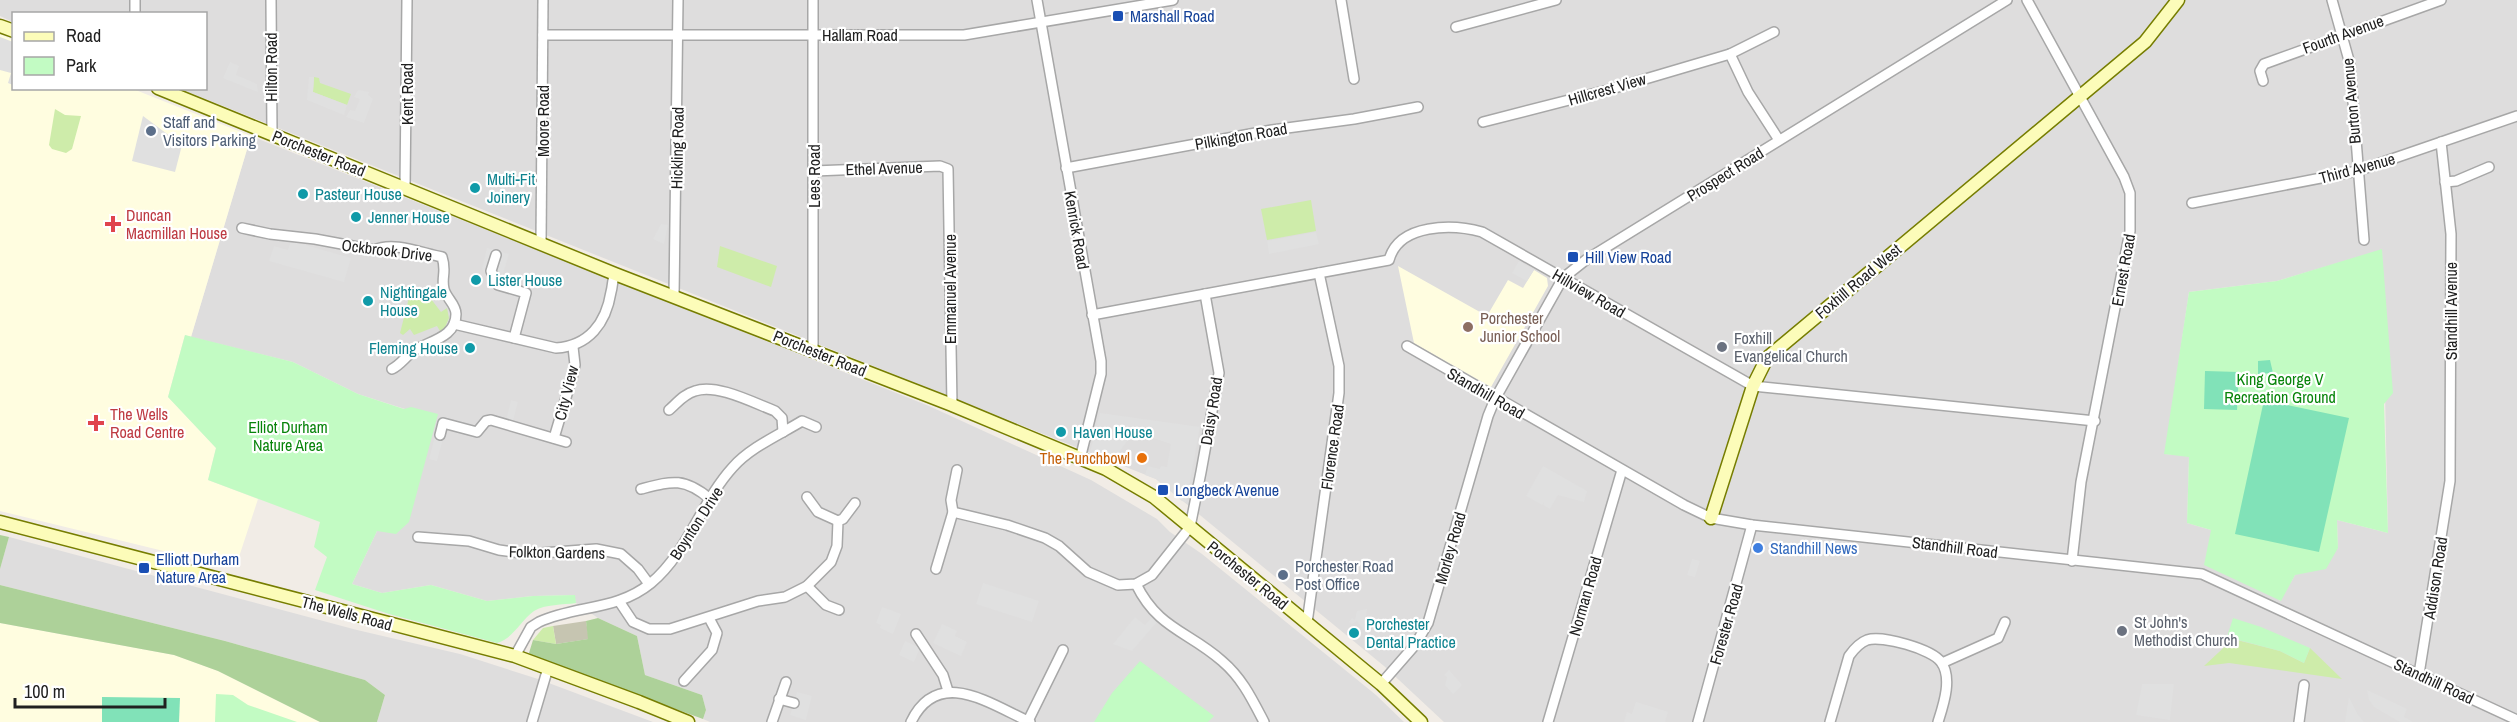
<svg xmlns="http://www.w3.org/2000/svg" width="2517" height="722" font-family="'Archivo Narrow',sans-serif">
  <rect width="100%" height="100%" fill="#f1ece6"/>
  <g fill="#dedddd" fill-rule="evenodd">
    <path d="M0,0h2517v722h-1073l-60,-56 -228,-187 -975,-390 25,-1v-74h-192l-1,8 -13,-6zM2382,250l6,283 -51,-13 1,28 -43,27 -15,26 -69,-71 -24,-7 2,-67 -24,-2 24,-162 88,-11z"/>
    <path d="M251,136l678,270 162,74 66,39 13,13 32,22 174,141 28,27h-694l-7,-3 3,-9 -4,-15 -57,-20 -8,-39 -39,-18 -22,-15 -2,-8 -41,1 -46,5 -56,-16 -49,8 -30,-9 25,-53 28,-122 -47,-15 -65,-32 -102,-25z"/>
    <path d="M9,537l348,93 103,24 78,25 115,43h-276l8,-27 -20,-15 -140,-39 -225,-56v-16z"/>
  </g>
  <g fill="#fffde0">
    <path d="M0,34l13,6 1,48 119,1 118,47 -60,201 -6,-2 -17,62 48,51 -8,32 50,19 -21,64 -8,4 -229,-56z"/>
    <path d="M1398,266l89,50 21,-36 15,8 11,-18 13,8 1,8 -57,101 -77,-44z"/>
    <path d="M0,623l174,32 44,16 102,51h-320z"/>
  </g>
  <path fill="#c6c5b1" d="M586,621l3,18 -33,5 -3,-18z"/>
  <g fill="#ceecaa">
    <path d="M314,77l5,1 1,5 31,11 -4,11 -34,-13z"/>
    <path d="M55,109l10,6 16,1 -9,33 -6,4 -14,-4 -3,-4z"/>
    <path d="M1311,200l5,31 -49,9 -6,-31z"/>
    <path d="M720,246l57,20 -6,21 -54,-20z"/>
    <path d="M410,294l21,5 10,13 6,-4 2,10 -5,12 -4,1 -3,-5 -23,9 -4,-6 -7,6 -3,-2z"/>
    <path d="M553,626l3,18 -23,-4 10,-12z"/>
    <path d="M2233,639l47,12 24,12 6,-15 32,31 -113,-16 -25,3z"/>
  </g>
  <g fill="#add199">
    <path d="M0,535l9,2 -9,32z"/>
    <path d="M0,585l225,56 140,39 20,15 -8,27h-57l-102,-51 -44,-16 -174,-32z"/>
    <path d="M598,618l39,18 8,39 57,20 4,15 -3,9 -170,-62 -4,-4 4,-13 23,4 32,-5 -2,-18z"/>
  </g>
  <g fill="#c2fbc3">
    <path d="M2382,249l11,144 -9,11 4,129 -51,-13 1,28 -12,21 -31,6 -14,26 -77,-36 7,-35 -24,-7 2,-66 -25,-3 25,-162 88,-11z"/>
    <path d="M185,335l108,27 65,32 46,15 7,-2 27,7 -29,108 -13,12 -19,-3 -25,53 30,9 49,-8 56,16 46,-5 42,-1 1,8c-13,2 -31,1 -42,8 -14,10 -20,27 -37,32l-108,-29 -74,-24 12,-33 -13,-10 6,-25 -112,-42 8,-32 -48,-51z"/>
    <path d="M2233,618l28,9 49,21 -6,15 -24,-12 -53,-14z"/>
    <path d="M1140,661l74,55 -6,6h-114l18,-29z"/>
    <path d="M216,694l17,1 15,10 49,17h-82z"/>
  </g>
  <g fill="#81e2b8">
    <path d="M2270,360l3,13 -15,1v-13z"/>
    <path d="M2205,371l34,1 -2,38 -33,-1z"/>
    <path d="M2264,400l85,18 -30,134 -84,-18z"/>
    <path d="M102,697l78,1 -1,24h-77z"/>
  </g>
  <g fill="#e0e0e0">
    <path d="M0,37l13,5v43l-5,-2 3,-10 -11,-3z"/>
    <path d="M230,62l9,4 -3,9 21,9 1,8 -35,-14z"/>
    <path d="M309,77h5l-1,15 34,13 -3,10 -37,-15z"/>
    <path d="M358,90l11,2 -1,3 5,4 -9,24 -18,-6 4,-7 5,1 5,-12 -6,-2z"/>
    <path d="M143,116l39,29 -7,27 -43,-11z"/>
    <path d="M661,224l7,1 -4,19 -11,-5z"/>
    <path d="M1316,232l3,12 -50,10 -2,-13z"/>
    <path d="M291,241l60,17 -7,24 -75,-21 5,-15 14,4z"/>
    <path d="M487,248l22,6 -8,26 5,1 -3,9 -9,-2 -12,-19z"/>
    <path d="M1519,261l15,9 -7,11 -15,-8z"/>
    <path d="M1740,354l10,12 -7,7 -10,-7z"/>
    <path d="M511,400l7,2 -5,19 -7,-1z"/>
    <path d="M1100,413l100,14 -14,75 -4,-1 -26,-22 -11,-4 3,-9 12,3 1,-3 6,1 4,-23 -30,-10 -4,3 -5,-2 -13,17 3,1 -3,11 -29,-12z"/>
    <path d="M435,436l8,3 -6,22 -8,-2z"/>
    <path d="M1543,466l44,25 -3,11 -26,-7 -8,14 -7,-4 1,-4 -2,4 -16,-9z"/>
    <path d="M1692,559l8,2 -5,16 -8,-2z"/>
    <path d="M983,583l56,18 -7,21 -56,-18z"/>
    <path d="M882,607l19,7 -8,20 -13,-6 1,-3 -5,-2z"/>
    <path d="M1367,609l-3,21 -7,-9 -5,3 -3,-2 3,-4 3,2 2,-9z"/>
    <path d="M1135,617l10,8 6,-7 6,4 -25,29 -19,-7z"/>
    <path d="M942,624l15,7 -2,5 12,6 -6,14 -28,-13z"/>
    <path d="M905,641l15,7 -6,14 -15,-7z"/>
    <path d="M1449,670l13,15 -9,9 -8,-9 2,-8 -3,-2z"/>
    <path d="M2142,684h32l-4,36 -34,-5z"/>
    <path d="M2367,690l40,19 -3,8 9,5h-13l-26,-15 -5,-7z"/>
    <path d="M797,692l15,4 -6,24 -16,-5z"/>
    <path d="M2349,697l9,18 6,7h-19z"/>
    <path d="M1636,702l32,10 -3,10h-41l3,-10 5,2z"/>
  </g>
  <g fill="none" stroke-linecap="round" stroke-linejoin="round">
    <defs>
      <g id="street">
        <path d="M271,0l1,134"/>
        <path d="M1037,0l64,361v13l-21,85"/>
        <path d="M1341,0l13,79"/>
        <path d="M2027,0l97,177 6,16v38l-49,251 -9,79"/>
        <path d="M2332,0l18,64 14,176"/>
        <path d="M135,14v-14"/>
        <path d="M1456,27l100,-27"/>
        <path d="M543,35h421l209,-35"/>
        <path d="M1730,54l18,38 31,48"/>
        <path d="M2263,81l-3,-10 4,-7 177,-64"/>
        <path d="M1483,122l125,-32 122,-36 44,-22"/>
        <path d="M1066,168l206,-38 82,-11 64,-12"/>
        <path d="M814,171l126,-5 8,3 4,236"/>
        <path d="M2445,182l11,-1 33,-14"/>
        <path d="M405,188l2,-188"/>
        <path d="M2192,203l165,-32 160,-55"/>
        <path d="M242,228l28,6 45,5 59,11c20,-9 47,3 68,7 5,15 -1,20 2,32 2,9 12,15 12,25 0,22 -23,26 -39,35 -10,5 -15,15 -25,20"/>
        <path d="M541,243l2,-243"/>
        <path d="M496,255l-5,16 7,14 28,8 -12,45"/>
        <path d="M674,296l4,-296"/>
        <path d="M1092,315l297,-55c10,-37 64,-36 93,-28l271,154 342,35"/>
        <path d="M454,324l102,24c33,-2 50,-25 55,-56 2,-7 1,-12 4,-18"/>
        <path d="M1407,346l277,159 27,13 41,7 450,49 315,146"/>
        <path d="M813,351v-351"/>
        <path d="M669,410c8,-7 15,-16 26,-19 21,-8 59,12 80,20l7,7 1,14"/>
        <path d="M440,435l3,-12 34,9 9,-11 5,-1 75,22"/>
        <path d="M554,438l19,-64 2,-9 -2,-18"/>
        <path d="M641,489c31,-8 43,-12 69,10"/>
        <path d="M807,497l11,15 20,9"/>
        <path d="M953,512l-2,-12 6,-30"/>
        <path d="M418,537l51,4 30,9 29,4 68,-5 25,5 17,15 11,15"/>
        <path d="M936,569l17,-57 54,13 38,13 14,8 29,26 30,13 18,-1 16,-9 38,-48 11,-55 18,-99 -14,-79"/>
        <path d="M1136,584c22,45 52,47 86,77 20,17 30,38 42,61"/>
        <path d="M807,586l19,19 13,5"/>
        <path d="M619,601l14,21 16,7h21l88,-28 27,-4 22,-11 24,-24 6,-16 1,-25 5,-2 12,-16"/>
        <path d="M1307,623l32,-230v-27l-20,-93"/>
        <path d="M916,634l27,41 5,16"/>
        <path d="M515,656l16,-29 8,-5c37,-17 78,-11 112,-39 37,-31 50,-81 82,-116 18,-20 46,-32 69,-46l14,6"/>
        <path d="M1942,663l56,-25 7,-16"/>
        <path d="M2419,674l31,-193 1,-247 -10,-92"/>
        <path d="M684,681l28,-31 5,-17 -8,-15"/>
        <path d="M1381,684l34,-39 13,-22 60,-207 7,-17 68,-121 24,-19 420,-259"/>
        <path d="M779,699l15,4"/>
        <path d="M1028,721l35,-71"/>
        <path d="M532,722l16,-54"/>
        <path d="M772,722l14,-40"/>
        <path d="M911,722c27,-56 79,-18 119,0"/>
        <path d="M1548,722l74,-252"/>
        <path d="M1698,722l54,-197"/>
        <path d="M1830,722l19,-66c5,-7 10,-13 18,-16 15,-5 65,9 74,22 12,16 2,44 -3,60"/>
        <path d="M2299,722l5,-37"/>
      </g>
      <g id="secondary">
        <path d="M0,26l14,5"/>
        <path d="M158,88l457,186 337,131 154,64 48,28 227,187 40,38"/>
        <path d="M1711,518l42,-132 14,-28 378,-316 33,-42"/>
        <path d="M0,522l515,134 124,46 49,20"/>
      </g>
    </defs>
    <use href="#street" stroke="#a7a7a7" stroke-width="12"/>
    <use href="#secondary" stroke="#767d01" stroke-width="15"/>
    <use href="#street" stroke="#fff" stroke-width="9"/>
    <use href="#secondary" stroke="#fcfcb9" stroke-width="12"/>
  </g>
  <g fill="#1a4fb4" stroke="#fff" stroke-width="2">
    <rect x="1112" y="10" width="12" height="12" rx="3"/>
    <rect x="1567" y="251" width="12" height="12" rx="3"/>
    <rect x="1157" y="484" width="12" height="12" rx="3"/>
    <rect x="138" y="562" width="12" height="12" rx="3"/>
  </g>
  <g fill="#5c6f8a" stroke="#fff" stroke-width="2">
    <circle cx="151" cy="131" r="6"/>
    <circle cx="1283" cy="575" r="6"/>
  </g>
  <g fill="#0f9aa8" stroke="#fff" stroke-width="2">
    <circle cx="475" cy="188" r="6"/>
    <circle cx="303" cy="194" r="6"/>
    <circle cx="356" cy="217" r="6"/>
    <circle cx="476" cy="280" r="6"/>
    <circle cx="368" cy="301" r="6"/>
    <circle cx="470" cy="348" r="6"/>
    <circle cx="1061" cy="432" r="6"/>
    <circle cx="1354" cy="633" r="6"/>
  </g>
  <g fill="#e0444e" stroke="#fff" stroke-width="2">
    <path d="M110 215h6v6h6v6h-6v6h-6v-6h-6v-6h6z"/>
    <path d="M93 414h6v6h6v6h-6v6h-6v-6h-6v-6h6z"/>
  </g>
  <circle fill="#8d6e63" stroke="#fff" stroke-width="2" cx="1468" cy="327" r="6"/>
  <g fill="#6b7280" stroke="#fff" stroke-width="2">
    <circle cx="1722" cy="347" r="6"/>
    <circle cx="2122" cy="631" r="6"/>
  </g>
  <circle fill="#e8710a" stroke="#fff" stroke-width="2" cx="1142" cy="458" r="6"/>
  <circle fill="#3f7fe0" stroke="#fff" stroke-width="2" cx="1758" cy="548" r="6"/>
  <g text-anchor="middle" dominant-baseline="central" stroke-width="4.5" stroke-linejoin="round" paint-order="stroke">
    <g font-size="16" fill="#164399" stroke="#fff" text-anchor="start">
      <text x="1130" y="16">Marshall Road</text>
      <text x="1585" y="257">Hill View Road</text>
      <text x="1175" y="490">Longbeck Avenue</text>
      <text x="156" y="559">Elliott Durham<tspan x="156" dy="18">Nature Area</tspan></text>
    </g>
    <g font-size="16" fill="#202020" stroke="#fff">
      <text transform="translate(2343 34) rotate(-20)">Fourth Avenue</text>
      <text x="860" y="35">Hallam Road</text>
      <text transform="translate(271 67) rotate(-90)">Hilton Road</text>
      <text transform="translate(1607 89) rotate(-16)">Hillcrest View</text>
      <text transform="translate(407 94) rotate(-90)">Kent Road</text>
      <text transform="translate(2351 101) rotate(-95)">Burton Avenue</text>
      <text transform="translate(543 121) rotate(-90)">Moore Road</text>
      <text transform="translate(1241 136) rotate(-10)">Pilkington Road</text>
      <text transform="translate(677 148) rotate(-89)">Hickling Road</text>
      <text transform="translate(319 153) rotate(22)">Porchester Road</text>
      <text transform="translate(884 168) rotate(-2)">Ethel Avenue</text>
      <text transform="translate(2357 168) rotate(-15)">Third Avenue</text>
      <text transform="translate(1725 174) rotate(-32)">Prospect Road</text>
      <text transform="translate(814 176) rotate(-90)">Lees Road</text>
      <text transform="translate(1077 230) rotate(80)">Kenrick Road</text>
      <text transform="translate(387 250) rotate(7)">Ockbrook Drive</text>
      <text transform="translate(2123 270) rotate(-80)">Ernest Road</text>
      <text transform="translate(1858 281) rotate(-40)">Foxhill Road West</text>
      <text transform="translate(950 289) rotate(-90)">Emmanuel Avenue</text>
      <text transform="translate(1589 293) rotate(30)">Hillview Road</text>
      <text transform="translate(2451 311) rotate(-90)">Standhill Avenue</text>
      <text transform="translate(820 353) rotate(22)">Porchester Road</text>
      <text transform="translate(566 393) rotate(-76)">City View</text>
      <text transform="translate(1486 393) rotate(30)">Standhill Road</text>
      <text transform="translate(1211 411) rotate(-81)">Daisy Road</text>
      <text transform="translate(1332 447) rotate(-82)">Florence Road</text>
      <text transform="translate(696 523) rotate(-57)">Boynton Drive</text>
      <text transform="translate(1955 547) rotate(7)">Standhill Road</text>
      <text transform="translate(1450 548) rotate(-74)">Morley Road</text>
      <text transform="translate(557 552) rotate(1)">Folkton Gardens</text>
      <text transform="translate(1248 575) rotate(39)">Porchester Road</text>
      <text transform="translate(2435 578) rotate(-81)">Addison Road</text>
      <text transform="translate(1585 596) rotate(-74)">Norman Road</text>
      <text transform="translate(347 613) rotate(15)">The Wells Road</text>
      <text transform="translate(1726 624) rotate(-74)">Forester Road</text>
      <text transform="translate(2434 681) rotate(25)">Standhill Road</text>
    </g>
    <g font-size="16" fill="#4e5e75" stroke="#fff" text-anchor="start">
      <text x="163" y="122">Staff and<tspan x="163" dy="18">Visitors Parking</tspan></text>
      <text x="1295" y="566">Porchester Road<tspan x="1295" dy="18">Post Office</tspan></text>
    </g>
    <g font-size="16" fill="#0d838f" stroke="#fff" text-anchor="start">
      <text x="487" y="179">Multi-Fit<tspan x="487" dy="18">Joinery</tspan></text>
      <text x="315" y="194">Pasteur House</text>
      <text x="368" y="217">Jenner House</text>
      <text x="488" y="280">Lister House</text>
      <text x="380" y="292">Nightingale<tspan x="380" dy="18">House</tspan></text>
      <text x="458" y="348" text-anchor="end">Fleming House</text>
      <text x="1073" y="432">Haven House</text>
      <text x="1366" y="624">Porchester<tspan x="1366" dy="18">Dental Practice</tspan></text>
    </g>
    <g font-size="16" fill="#be3a42" stroke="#fff" text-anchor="start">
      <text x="126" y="215">Duncan<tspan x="126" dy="18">Macmillan House</tspan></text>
      <text x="110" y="414">The Wells<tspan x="110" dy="18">Road Centre</tspan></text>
    </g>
    <g font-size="16" fill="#785e54" stroke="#fff" text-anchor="start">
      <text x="1480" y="318">Porchester<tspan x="1480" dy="18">Junior School</tspan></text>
    </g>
    <g font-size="16" fill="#5b616d" stroke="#fff" text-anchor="start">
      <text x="1734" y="338">Foxhill<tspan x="1734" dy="18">Evangelical Church</tspan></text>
      <text x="2134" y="622">St John's<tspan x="2134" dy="18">Methodist Church</tspan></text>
    </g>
    <g font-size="16" fill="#08840b" stroke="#fff">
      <text x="2280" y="379">King George V<tspan x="2280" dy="18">Recreation Ground</tspan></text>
      <text x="288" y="427">Elliot Durham<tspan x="288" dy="18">Nature Area</tspan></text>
    </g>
    <g font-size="16" fill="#c56008" stroke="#fff" text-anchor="end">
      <text x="1130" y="458">The Punchbowl</text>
    </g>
    <g font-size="16" fill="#366cbe" stroke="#fff" text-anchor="start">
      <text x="1770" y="548">Standhill News</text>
    </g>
  </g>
  <rect x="12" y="12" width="195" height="78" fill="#ffffff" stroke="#a6a6a6" stroke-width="1.5"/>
  <rect x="24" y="32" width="30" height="9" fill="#fcfcb9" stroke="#a6a6a6" stroke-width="1.5"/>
  <text x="66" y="42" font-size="18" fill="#202020">Road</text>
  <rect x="24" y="57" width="30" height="18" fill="#c2fbc3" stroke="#a6a6a6" stroke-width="1.5"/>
  <text x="66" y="72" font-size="18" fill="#202020">Park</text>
  <path d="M15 698v9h150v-9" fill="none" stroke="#202020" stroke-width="3"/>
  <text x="24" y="698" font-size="18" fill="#202020" stroke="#ffffff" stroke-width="4.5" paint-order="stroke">100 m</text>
</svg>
